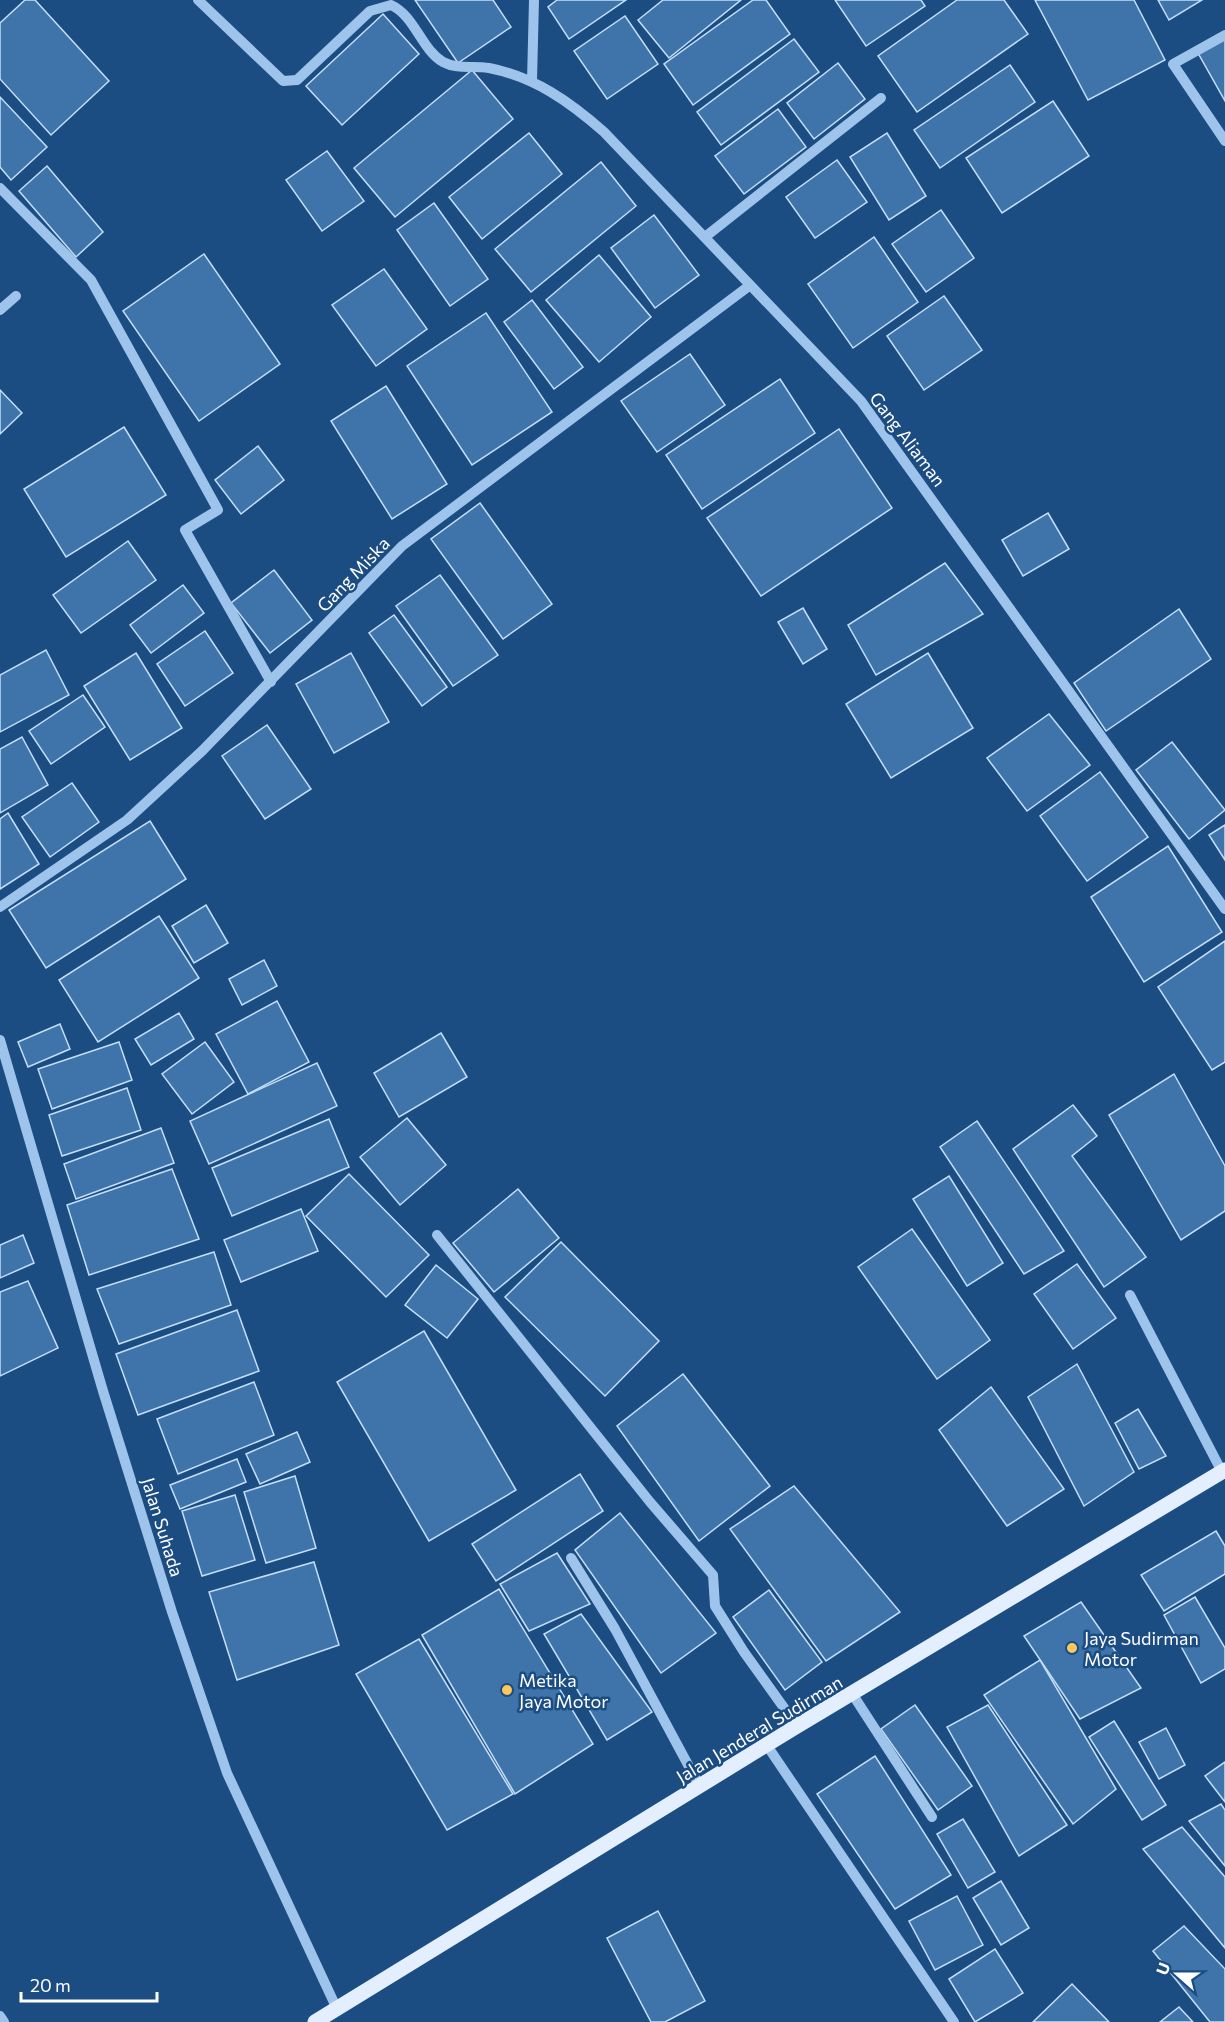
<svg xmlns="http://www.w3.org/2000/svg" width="1225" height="2022" font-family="Commissioner,sans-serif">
  <rect width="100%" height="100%" fill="#1b4c82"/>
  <g fill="#3e74aa" stroke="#c4def8" stroke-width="1.5">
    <path d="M25,0h10l74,81 -58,54 -51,-56v-56z"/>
    <path d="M415,0h78l18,27 -53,36z"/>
    <path d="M557,0h69l-57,39 -21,-32z"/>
    <path d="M663,0h78l-72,58 -31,-38z"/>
    <path d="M753,0h13l24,34 -97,71 -29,-41z"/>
    <path d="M835,0h86l4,6 -59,40z"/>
    <path d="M957,0h47l24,34 -111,78 -39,-56z"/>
    <path d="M1035,0h99l31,60 -77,40z"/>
    <path d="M1158,0h44l-33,20z"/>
    <path d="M383,14l36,40 -77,71 -36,-39z"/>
    <path d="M625,16l33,48 -51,35 -33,-48z"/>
    <path d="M1225,38v63l-27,-48z"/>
    <path d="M794,39l25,33 -98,73 -24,-33z"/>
    <path d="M838,63l27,36 -51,40 -27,-36z"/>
    <path d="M1010,65l25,37 -95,66 -26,-38z"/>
    <path d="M472,70l41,49 -118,98 -41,-49z"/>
    <path d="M0,97l47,50 -36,33 -11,-13z"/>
    <path d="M1053,101l36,55 -87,57 -36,-55z"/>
    <path d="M778,109l28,38 -62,47 -29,-38z"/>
    <path d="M529,133l33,41 -80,65 -33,-42z"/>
    <path d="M887,133l39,63 -37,24 -39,-63z"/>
    <path d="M327,151l37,50 -42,30 -36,-51z"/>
    <path d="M837,160l30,42 -52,36 -29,-41z"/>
    <path d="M601,162l35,44 -105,86 -36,-43z"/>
    <path d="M47,166l56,66 -27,25 -57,-66z"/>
    <path d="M434,203l54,76 -38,27 -53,-76z"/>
    <path d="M941,210l33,48 -48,34 -34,-48z"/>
    <path d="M654,215l45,60 -44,33 -44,-60z"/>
    <path d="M874,237l44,65 -65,46 -45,-64z"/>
    <path d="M204,254l76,110 -81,57 -76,-110z"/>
    <path d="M599,255l52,62 -52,45 -53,-62z"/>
    <path d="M384,269l43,60 -51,37 -44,-61z"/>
    <path d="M944,296l38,54 -58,40 -37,-54z"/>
    <path d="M532,300l51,67 -29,22 -50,-67z"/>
    <path d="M486,313l66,99 -80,53 -65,-99z"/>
    <path d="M690,354l35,51 -68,47 -36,-51z"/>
    <path d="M780,379l35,54 -113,76 -36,-54z"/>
    <path d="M386,386l61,98 -55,35 -61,-98z"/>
    <path d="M0,390l22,23 -22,21z"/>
    <path d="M124,427l42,68 -100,62 -42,-68z"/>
    <path d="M839,429l53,79 -131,88 -54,-78z"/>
    <path d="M258,446l26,34 -43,34 -26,-34z"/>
    <path d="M480,503l72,101 -49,35 -72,-100z"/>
    <path d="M1048,513l21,36 -46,27 -21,-36z"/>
    <path d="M128,541l28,39 -75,53 -28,-38z"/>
    <path d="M945,563l38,51 -107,61 -28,-50z"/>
    <path d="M274,570l38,50 -42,33 -39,-50z"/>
    <path d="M440,575l58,80 -45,31 -57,-80z"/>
    <path d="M183,585l21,28 -53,40 -21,-28z"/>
    <path d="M803,608l24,41 -24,15 -25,-42z"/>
    <path d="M1179,609l32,50 -105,72 -32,-48z"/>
    <path d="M394,615l53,72 -25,19 -53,-73z"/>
    <path d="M205,631l28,42 -48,33 -28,-42z"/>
    <path d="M46,650l23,45 -69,37v-57z"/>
    <path d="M136,653l46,75 -52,32 -46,-74z"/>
    <path d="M351,653l38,69 -55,31 -38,-69z"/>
    <path d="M928,653l45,75 -82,50 -45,-74z"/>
    <path d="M83,695l22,32 -54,37 -22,-33z"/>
    <path d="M1049,714l41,51 -63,46 -40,-53z"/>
    <path d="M267,725l44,64 -46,30 -43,-63z"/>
    <path d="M22,737l26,48 -48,28v-64z"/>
    <path d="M1172,742l53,68 -36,29 -53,-69z"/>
    <path d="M1100,772l48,65 -61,44 -47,-65z"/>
    <path d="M72,783l27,39 -49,35 -28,-40z"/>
    <path d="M8,813l31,51 -39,25v-70z"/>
    <path d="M150,821l36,58 -140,89 -37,-58z"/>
    <path d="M1225,825v35l-16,-25z"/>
    <path d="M1168,846l54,86 -78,50 -53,-85z"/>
    <path d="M206,905l22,38 -34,20 -22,-37z"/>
    <path d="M159,916l40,62 -101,64 -39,-62z"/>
    <path d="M1225,941v121l-13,8 -54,-83z"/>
    <path d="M264,960l13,26 -35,19 -13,-26z"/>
    <path d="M277,1001l32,61 -61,32 -32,-60z"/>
    <path d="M179,1013l15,26 -43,26 -16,-26z"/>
    <path d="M60,1024l10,25 -42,18 -10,-25z"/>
    <path d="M441,1033l26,44 -68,40 -25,-44z"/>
    <path d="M119,1042l13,38 -80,29 -14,-40z"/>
    <path d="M205,1042l29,40 -42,32 -30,-40z"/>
    <path d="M317,1063l20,43 -128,58 -19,-43z"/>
    <path d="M1174,1074l51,92v45l-44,29 -72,-125z"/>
    <path d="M127,1088l14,42 -79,26 -13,-41z"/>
    <path d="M1073,1105l24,31 -25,20 74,101 -42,30 -91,-138z"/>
    <path d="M407,1118l39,47 -46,40 -40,-48z"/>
    <path d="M329,1119l20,48 -117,49 -20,-48z"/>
    <path d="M977,1121l87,130 -40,23 -84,-127z"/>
    <path d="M161,1128l13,35 -98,36 -12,-35z"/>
    <path d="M172,1169l27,70 -110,36 -22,-70z"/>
    <path d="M349,1174l80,81 -43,42 -80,-81z"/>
    <path d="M949,1176l54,87 -36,23 -54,-87z"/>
    <path d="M518,1189l41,49 -65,54 -41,-49z"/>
    <path d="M301,1209l17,42 -77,31 -17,-42z"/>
    <path d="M912,1229l78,111 -53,39 -79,-112z"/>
    <path d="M23,1235l11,28 -34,15v-33z"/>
    <path d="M561,1242l98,99 -54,55 -100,-99z"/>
    <path d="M214,1252l17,53 -112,39 -22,-55z"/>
    <path d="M1077,1264l39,54 -43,31 -39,-55z"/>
    <path d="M436,1265l42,34 -31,39 -42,-33z"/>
    <path d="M28,1281l30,67 -58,28v-84z"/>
    <path d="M237,1310l22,61 -121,44 -22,-61z"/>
    <path d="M424,1331l92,159 -87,51 -92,-159z"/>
    <path d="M1077,1364l57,108 -50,34 -56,-109z"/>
    <path d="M683,1374l87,112 -71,55 -82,-115z"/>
    <path d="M254,1382l20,53 -96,39 -21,-55z"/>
    <path d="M991,1387l73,102 -57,37 -68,-96z"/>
    <path d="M1138,1409l28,47 -27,13 -24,-46z"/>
    <path d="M297,1432l13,30 -50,22 -14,-30z"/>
    <path d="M237,1459l9,23 -66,27 -10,-24z"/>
    <path d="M580,1474l23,37 -107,70 -24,-37z"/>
    <path d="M295,1476l21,72 -50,15 -22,-71z"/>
    <path d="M794,1486l106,126 -74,49 -96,-132z"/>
    <path d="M235,1495l20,65 -53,16 -20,-65z"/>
    <path d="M620,1513l96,120 -55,40 -86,-123z"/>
    <path d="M1216,1531l9,15v28l-61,37 -23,-36z"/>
    <path d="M557,1553l33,51 -61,27 -29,-47z"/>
    <path d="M314,1562l25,83 -102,35 -28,-88z"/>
    <path d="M499,1589l94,155 -78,50 -93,-159z"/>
    <path d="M769,1590l53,72 -37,28 -52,-73z"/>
    <path d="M1195,1597l30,51v21l-24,14 -37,-68z"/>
    <path d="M1081,1602l60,86 -61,31 -56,-83z"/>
    <path d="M581,1614l71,98 -45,28 -63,-106z"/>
    <path d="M419,1639l94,155 -66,36 -91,-156z"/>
    <path d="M1040,1660l76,129 -43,35 -89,-129z"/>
    <path d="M915,1705l57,81 -34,24 -57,-81z"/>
    <path d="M988,1705l79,120 -48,31 -72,-129z"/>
    <path d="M1114,1721l52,84 -24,15 -53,-83z"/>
    <path d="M1166,1728l19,37 -26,14 -20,-37z"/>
    <path d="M875,1756l76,119 -56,34 -78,-115z"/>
    <path d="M1225,1762v40l-20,-26z"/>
    <path d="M1221,1804l4,6v56l-36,-45z"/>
    <path d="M963,1819l32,53 -27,16 -31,-54z"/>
    <path d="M1182,1827l43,50v71l-82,-99z"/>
    <path d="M1001,1881l28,47 -28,17 -28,-47z"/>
    <path d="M957,1896l26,49 -48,25 -26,-49z"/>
    <path d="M658,1911l47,90 -40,21h-14l-44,-84z"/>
    <path d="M1184,1926l41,43v53h-15l-57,-71z"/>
    <path d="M995,1949l28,44 -48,29 -26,-43z"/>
    <path d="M1072,1984l37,38h-76z"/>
    <path d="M1179,2007l14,15h-33z"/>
  </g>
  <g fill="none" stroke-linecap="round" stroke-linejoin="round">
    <g stroke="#9fc4eb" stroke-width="10">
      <path d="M198,0l85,81 14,-1 73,-69 21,-6c24,11 30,44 52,57 15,8 30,3 46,6 46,9 81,34 115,64l257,269 364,508"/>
      <path d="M1225,35l-52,29 52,77"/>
      <path d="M532,81l2,-81"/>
      <path d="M0,188l91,92 127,230 -33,20 86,152"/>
      <path d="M705,237l176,-139"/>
      <path d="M0,310l16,-14"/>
      <path d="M0,907l127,-87 75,-69 200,-205 347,-260"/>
      <path d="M0,1040l103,351 69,221 55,161 110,236"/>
      <path d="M437,1235l213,267 63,73 2,31 29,46 53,74"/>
      <path d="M1130,1295l92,177"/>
      <path d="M571,1558l44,71 85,158"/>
      <path d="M853,1695l79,122"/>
      <path d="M768,1747l186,275"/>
      <path d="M0,2016l4,6"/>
    </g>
    <path stroke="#e3efff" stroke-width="15" d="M315,2022l482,-296 428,-256"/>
  </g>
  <g fill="#fcc75c" stroke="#1b4c82" stroke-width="2">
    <circle cx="1072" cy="1648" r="6"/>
    <circle cx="507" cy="1690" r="6"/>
  </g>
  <g text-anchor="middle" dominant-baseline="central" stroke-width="5" stroke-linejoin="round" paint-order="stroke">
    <g font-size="18" fill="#fff" stroke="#1b4c82">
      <text transform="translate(908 439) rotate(53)">Gang Aliaman</text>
      <text transform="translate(353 574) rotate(-46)">Gang Miska</text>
      <text transform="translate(163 1527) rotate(73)">Jalan Suhada</text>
      <text transform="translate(759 1729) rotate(-31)">Jalan Jenderal Sudirman</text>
    </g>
    <g font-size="18" fill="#fff" stroke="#1b4c82" text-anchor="start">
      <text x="1084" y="1638">Jaya Sudirman<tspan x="1084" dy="21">Motor</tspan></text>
      <text x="519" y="1680">Metika<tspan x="519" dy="21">Jaya Motor</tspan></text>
    </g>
  </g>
  <g transform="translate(1177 1974) rotate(291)" stroke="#1b4c82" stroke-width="4.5" paint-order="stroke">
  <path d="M0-4.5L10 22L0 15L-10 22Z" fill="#ffffff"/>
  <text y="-9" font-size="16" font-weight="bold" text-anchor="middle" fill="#ffffff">U</text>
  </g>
  <path d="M21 1992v9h136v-9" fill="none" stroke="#ffffff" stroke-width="3"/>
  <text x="30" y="1992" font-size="18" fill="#ffffff" stroke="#1b4c82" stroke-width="4.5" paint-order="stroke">20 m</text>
</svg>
